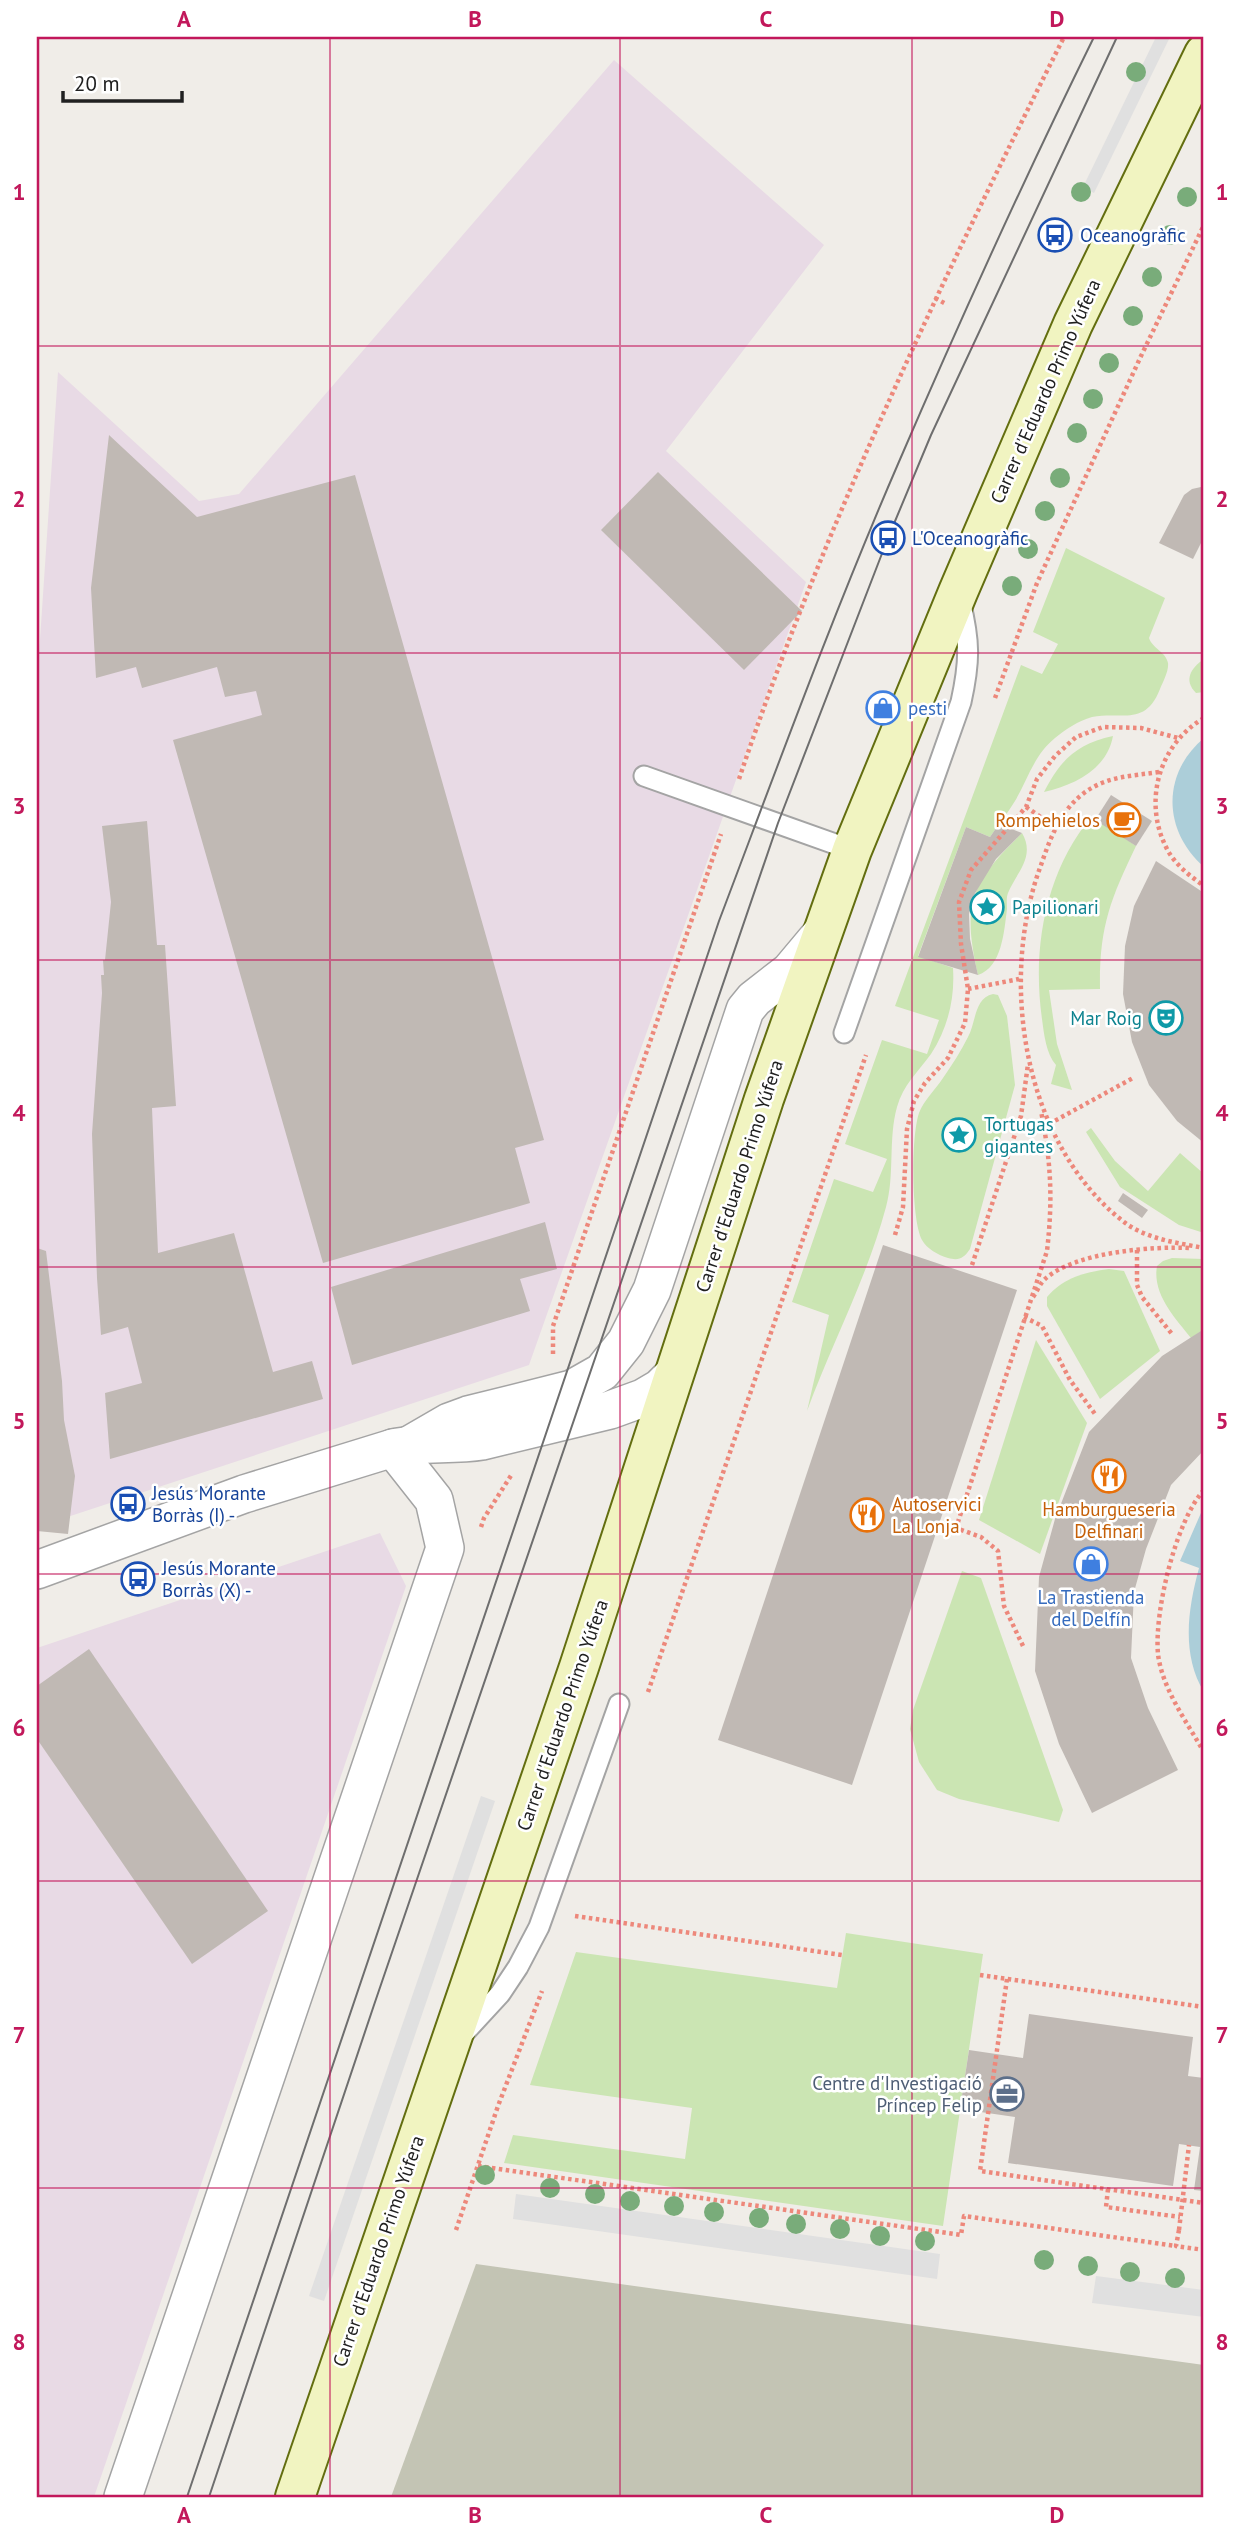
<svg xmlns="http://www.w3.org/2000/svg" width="1241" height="2534" font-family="'PT Sans',sans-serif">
  <rect width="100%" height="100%" fill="#f0ede8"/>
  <g fill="#e8dae5">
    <path d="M614,60l210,185 -158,206 140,131 -277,783 -492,162v-843l21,-312 141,129 40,-7z"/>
    <path d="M380,1533l26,53 -312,911h-57v-849z"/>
  </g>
  <path fill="#c3c4b4" d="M476,2264l728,101v132h-813z"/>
  <g fill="#cbe5b3">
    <path d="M1066,548l99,50 -16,40c3,10 17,14 19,25 1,8 -5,19 -8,26 -15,38 -38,22 -68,28 -14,4 -26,12 -37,21 -21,17 -27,41 -40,63 -8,13 -17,24 -25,36l-24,-10 -48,129 35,12c2,30 -5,60 -22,86 -13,18 -28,31 -34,53 -9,32 -2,68 -11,100 -19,71 -54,136 -79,204l22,-96 -37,-13 42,-123 39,13 14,-33 -42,-15 37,-104 45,14 12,-34 -44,-14 126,-341 21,9 16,-30 -25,-12z"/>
    <path d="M1204,659v33l-8,1c-13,-13 -5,-25 8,-34z"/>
    <path d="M1113,736c-6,33 -38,49 -69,56 17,-33 33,-48 69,-56z"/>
    <path d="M1092,816l44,30c-26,54 -37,82 -36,143l-51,1 8,54 15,46 -21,-6 5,-19c-10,-11 -12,-31 -14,-46 -10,-70 3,-147 50,-203z"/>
    <path d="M1022,833c14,24 -6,40 -14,60 -2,5 -1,11 -1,16 -3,23 -5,58 -29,66 -16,-71 -8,-91 44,-142z"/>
    <path d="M993,994l5,1 9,21 8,69 -45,164c-6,9 -11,12 -22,9 -10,-3 -21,-9 -26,-18 -11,-21 -11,-104 -3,-127 5,-13 16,-23 24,-35 9,-13 18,-27 25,-41 8,-14 6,-39 25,-43z"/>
    <path d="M1091,1128l24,33 33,30 32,-38 24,21v59l-25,-8 -59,-38 -34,-55z"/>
    <path d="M1172,1258l32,1v70l-13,9c-16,-20 -39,-44 -34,-72l6,-5z"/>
    <path d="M1109,1269l15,2 36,80 -60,48 -53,-93v-9c16,-19 38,-25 62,-28z"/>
    <path d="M1036,1340l51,83 -47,131 -61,-34z"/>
    <path d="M962,1571l19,7 82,232 -4,12 -100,-23 -22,-9 -18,-28 -9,-33 3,-19z"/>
    <path d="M846,1933l137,21 -40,272 -439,-63 9,-28 172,24 7,-51 -162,-23 46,-133 261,36z"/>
  </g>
  <g fill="#e0e0e0">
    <path d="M1156,37h14l-76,156 -11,-6z"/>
    <path d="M481,1796l14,5 -171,500 -15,-5z"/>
    <path d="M516,2194l424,60 -3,25 -424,-60z"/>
    <path d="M1096,2276l108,14v27l-112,-14z"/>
  </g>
  <g fill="#acced9">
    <path d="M1204,738v129c-41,-36 -43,-93 0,-129z"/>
    <path d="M1204,1506v186c-23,-38 -16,-83 -5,-124l-19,-7z"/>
  </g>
  <g fill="#c0b9b4">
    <path d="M109,435l88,82 158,-42 189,665 -29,8 15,55 -207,60 -150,-523 89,-25 -6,-24 -31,6 -8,-30 -75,21 -6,-21 -40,11 -5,-90z"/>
    <path d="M658,472l144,139 -58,59 -143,-140z"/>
    <path d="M1201,487l3,1v49l-11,22 -34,-16 25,-48 8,-6z"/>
    <path d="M1111,795l41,26 -16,25 -41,-26z"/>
    <path d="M147,821l10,124h8l11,161 -24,2 6,145 76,-20 39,139 39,-11 11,38 -213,60 -5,-66 37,-10 -14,-56 -27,8 -4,-57 -5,-144 10,-141 -1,-18h3l-1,-15h2l6,-58 -9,-76z"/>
    <path d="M999,824l23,9 -26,26 -22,36 -5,19 1,25 8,36 -60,-18 48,-130 24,10z"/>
    <path d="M1156,861l48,32v250l-27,-22 -28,-36 -17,-43 -9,-48 2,-48 9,-40z"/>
    <path d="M1123,1193l25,17 -6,8 -24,-17z"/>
    <path d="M545,1222l12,47 -37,10 10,32 -178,54 -21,-78z"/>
    <path d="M883,1245l134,45 -165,495 -134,-45z"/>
    <path d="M37,1248l9,3 16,130 2,39 11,56 -7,58 -31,-3z"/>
    <path d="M1204,1329v121l-33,35 -25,64 -12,43 -3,66 17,50 30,62 -86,43 -33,-69 -24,-73 4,-94 16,-58 34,-87 73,-76z"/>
    <path d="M89,1649l179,262 -76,53 -155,-225v-53z"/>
    <path d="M1029,2014l164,23 -5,39 16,2v113l-10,-1 6,-43 -21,-3 -6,42 -165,-23 7,-46 -55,-8 9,-59 54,8z"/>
  </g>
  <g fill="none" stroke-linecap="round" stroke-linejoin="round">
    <defs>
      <g id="lane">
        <path d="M644,776l208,74"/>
        <path d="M844,1033l117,-331c9,-41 9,-60 -1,-101"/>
        <path d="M465,2032l35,-38 18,-27 21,-40 80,-223"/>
      </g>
      <g id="street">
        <path d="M411,1444l38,-22 19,-7 104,-26 30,-17 24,-30 26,-52 93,-280 9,-11 36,-28 31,-37"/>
        <path d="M37,1570l207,-76 149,-46c29,-7 59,-2 89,-7l128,-31 33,-12 17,-10 14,-14"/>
        <path d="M123,2497l322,-949 -11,-48 -41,-52"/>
      </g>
      <path id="secondary" d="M295,2497l284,-830 185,-568 88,-249 106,-258 115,-268 131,-270"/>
    </defs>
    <use href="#lane" stroke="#a4a4a4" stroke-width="23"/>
    <use href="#street" stroke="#a4a4a4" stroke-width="40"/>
    <use href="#secondary" stroke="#636e10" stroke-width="42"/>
    <g stroke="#ed887b" stroke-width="4.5" stroke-dasharray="3.5 3.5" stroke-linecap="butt">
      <path d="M935,298l11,6"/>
      <path d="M995,698l42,-115 104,-227 63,-131"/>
      <path d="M1204,718c-45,26 -61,83 -38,129 8,17 24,29 38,39"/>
      <path d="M1159,772c-27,4 -52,4 -75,21 -24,18 -34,46 -43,72 -43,115 -18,279 83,357 22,17 54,21 80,26"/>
      <path d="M739,779c86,-256 204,-501 325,-742"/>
      <path d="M1026,807l29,20"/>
      <path d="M968,989l51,-10"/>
      <path d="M1049,1124l84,-46"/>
      <path d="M895,1235l8,-28 4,-78 7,-28 11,-18 23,-25 17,-35 3,-34 -7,-45 -2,-42 12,-32 55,-63 11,-28 18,-23 21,-19 27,-10 38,1 37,10"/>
      <path d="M1137,1250v35l5,12 30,37"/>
      <path d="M972,1265l49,-149 7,-52"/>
      <path d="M1033,1297c4,-5 7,-14 12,-18 30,-27 107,-33 146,-31"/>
      <path d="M1024,1317l18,9 28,54 25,34"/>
      <path d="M553,1354v-28l168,-492"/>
      <path d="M481,1527l3,-9 28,-44"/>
      <path d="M1023,1646l-19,-40 -6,-55 -17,-14 -25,-9 91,-277c6,-52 4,-89 -6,-140"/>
      <path d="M648,1692l218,-637"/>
      <path d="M1201,1747c-17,-29 -39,-60 -43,-93 -4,-42 18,-134 46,-164"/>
      <path d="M575,1916l267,39"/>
      <path d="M980,1975l224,32"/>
      <path d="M1007,1979l-27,192 224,32"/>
      <path d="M478,2166l483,69 3,-19 212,30"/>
      <path d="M1108,2189l-2,18 74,10"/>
      <path d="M456,2230l42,-124 44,-115"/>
      <path d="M1179,2230l-3,16 28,4"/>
    </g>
    <use href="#lane" stroke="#fff" stroke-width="19"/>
    <use href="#street" stroke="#fff" stroke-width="37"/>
    <use href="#secondary" stroke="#f1f4c1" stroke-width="38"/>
    <g stroke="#6e6e6e" stroke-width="2">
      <path d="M187,2497l532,-1576c58,-153 114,-307 179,-457 62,-144 127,-287 196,-427"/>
      <path d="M209,2497l165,-492 404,-1182 110,-285 43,-103 186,-398"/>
    </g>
    <path stroke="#ed887b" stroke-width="4.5" stroke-dasharray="3.5 3.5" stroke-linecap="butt" d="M1179,2230l10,-85"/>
  </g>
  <g fill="#79ac7a">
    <circle cx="1136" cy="72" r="10"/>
    <circle cx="1081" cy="192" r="10"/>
    <circle cx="1187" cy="197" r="10"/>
    <circle cx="1170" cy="235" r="10"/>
    <circle cx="1152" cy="277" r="10"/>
    <circle cx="1133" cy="316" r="10"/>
    <circle cx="1109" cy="363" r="10"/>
    <circle cx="1093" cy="399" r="10"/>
    <circle cx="1077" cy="433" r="10"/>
    <circle cx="1060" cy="478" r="10"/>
    <circle cx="1045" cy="511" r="10"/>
    <circle cx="1028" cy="549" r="10"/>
    <circle cx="1012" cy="586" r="10"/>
    <circle cx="485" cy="2175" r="10"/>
    <circle cx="550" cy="2188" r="10"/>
    <circle cx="595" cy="2194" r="10"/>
    <circle cx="630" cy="2201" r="10"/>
    <circle cx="674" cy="2206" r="10"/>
    <circle cx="714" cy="2212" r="10"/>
    <circle cx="759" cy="2218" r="10"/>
    <circle cx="796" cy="2224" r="10"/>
    <circle cx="840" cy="2229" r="10"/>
    <circle cx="880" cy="2236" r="10"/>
    <circle cx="925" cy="2241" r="10"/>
    <circle cx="1044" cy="2260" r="10"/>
    <circle cx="1088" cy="2266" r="10"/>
    <circle cx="1130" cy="2272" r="10"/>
    <circle cx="1175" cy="2278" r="10"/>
  </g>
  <path fill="none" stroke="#c2185b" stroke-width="2" stroke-opacity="0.55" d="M330,37v2460M620,37v2460M912,37v2460M37,346h1167M37,653h1167M37,960h1167M37,1267h1167M37,1574h1167M37,1881h1167M37,2188h1167"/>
  <defs>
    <symbol id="bus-ring" viewBox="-11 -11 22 22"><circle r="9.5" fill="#fff" stroke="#1a4fb4" stroke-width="1.5"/><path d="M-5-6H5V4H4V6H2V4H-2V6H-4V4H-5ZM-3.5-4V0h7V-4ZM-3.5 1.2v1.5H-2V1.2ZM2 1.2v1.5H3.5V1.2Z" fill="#1a4fb4"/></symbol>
    <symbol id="shop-ring" viewBox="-11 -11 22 22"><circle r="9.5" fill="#fff" stroke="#3f7fe0" stroke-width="1.5"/><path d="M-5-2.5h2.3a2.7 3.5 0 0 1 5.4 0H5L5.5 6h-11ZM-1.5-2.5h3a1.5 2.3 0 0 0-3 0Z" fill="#3f7fe0"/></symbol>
    <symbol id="cafe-ring" viewBox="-11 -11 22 22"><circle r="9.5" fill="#fff" stroke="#e8710a" stroke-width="1.5"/><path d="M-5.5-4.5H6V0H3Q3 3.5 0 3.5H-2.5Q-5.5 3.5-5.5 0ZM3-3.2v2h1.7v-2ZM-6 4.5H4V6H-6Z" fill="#e8710a"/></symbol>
    <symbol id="sight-ring" viewBox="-11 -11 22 22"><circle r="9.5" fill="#fff" stroke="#0f9aa8" stroke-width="1.5"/><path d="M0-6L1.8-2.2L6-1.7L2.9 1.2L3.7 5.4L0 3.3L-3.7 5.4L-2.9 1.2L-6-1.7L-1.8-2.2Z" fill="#0f9aa8"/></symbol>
    <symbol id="theatre-ring" viewBox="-11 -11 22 22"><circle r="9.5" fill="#fff" stroke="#0f9aa8" stroke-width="1.5"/><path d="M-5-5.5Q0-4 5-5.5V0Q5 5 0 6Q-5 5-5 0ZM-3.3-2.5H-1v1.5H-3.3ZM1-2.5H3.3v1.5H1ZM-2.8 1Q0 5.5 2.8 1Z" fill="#0f9aa8"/></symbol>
    <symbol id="restaurant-ring" viewBox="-11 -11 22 22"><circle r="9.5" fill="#fff" stroke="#e8710a" stroke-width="1.5"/><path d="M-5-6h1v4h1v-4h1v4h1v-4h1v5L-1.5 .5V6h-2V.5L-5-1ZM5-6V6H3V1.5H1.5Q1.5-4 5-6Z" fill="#e8710a"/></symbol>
    <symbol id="office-ring" viewBox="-11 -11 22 22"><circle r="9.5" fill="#fff" stroke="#5c6f8a" stroke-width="1.5"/><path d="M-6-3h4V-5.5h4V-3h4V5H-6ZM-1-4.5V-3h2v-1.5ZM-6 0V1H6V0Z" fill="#5c6f8a"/></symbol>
  </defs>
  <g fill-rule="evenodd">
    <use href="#bus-ring" x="1036" y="216" width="38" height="38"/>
    <use href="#bus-ring" x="869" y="519" width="38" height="38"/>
    <use href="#shop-ring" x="864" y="689" width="38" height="38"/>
    <use href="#cafe-ring" x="1105" y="801" width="38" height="38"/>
    <use href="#sight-ring" x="968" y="888" width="38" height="38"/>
    <use href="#theatre-ring" x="1147" y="999" width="38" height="38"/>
    <use href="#sight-ring" x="940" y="1116" width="38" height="38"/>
    <use href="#restaurant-ring" x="1090" y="1457" width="38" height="38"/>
    <use href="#bus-ring" x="109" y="1485" width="38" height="38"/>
    <use href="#restaurant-ring" x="848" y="1496" width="38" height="38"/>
    <use href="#shop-ring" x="1072" y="1545" width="38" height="38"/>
    <use href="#bus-ring" x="119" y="1560" width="38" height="38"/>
    <use href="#office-ring" x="988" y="2075" width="38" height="38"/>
  </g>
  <g text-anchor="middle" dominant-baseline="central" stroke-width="5" stroke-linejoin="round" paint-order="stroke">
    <g font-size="19" fill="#164399" stroke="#fff" text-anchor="start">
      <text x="1080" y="235">Oceanogràfic</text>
      <text x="912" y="538">L'Oceanogràfic</text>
      <text x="152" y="1493">Jesús Morante<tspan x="152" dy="22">Borràs (I) -</tspan></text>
      <text x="162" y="1568">Jesús Morante<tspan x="162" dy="22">Borràs (X) -</tspan></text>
    </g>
    <g font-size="19" fill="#202020" stroke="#fff">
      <text transform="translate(1045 391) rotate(-66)">Carrer d'Eduardo Primo Yúfera</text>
      <text transform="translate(739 1176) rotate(-72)">Carrer d'Eduardo Primo Yúfera</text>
      <text transform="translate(562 1715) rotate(-71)">Carrer d'Eduardo Primo Yúfera</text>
      <text transform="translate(378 2251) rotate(-71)">Carrer d'Eduardo Primo Yúfera</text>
    </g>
    <g font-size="19" fill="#366cbe" stroke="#fff" text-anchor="start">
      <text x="908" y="708">pesti</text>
      <text x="1091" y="1597" text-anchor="middle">La Trastienda<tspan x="1091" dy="22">del Delfín</tspan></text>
    </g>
    <g font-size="19" fill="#c56008" stroke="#fff" text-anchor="end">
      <text x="1100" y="820">Rompehielos</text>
      <text x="892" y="1504" text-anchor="start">Autoservici<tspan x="892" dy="22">La Lonja</tspan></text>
      <text x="1109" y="1509" text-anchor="middle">Hamburgueseria<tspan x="1109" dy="22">Delfinari</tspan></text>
    </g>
    <g font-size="19" fill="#0d838f" stroke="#fff" text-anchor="start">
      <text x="1012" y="907">Papilionari</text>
      <text x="1142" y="1018" text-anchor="end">Mar Roig</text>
      <text x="984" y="1124">Tortugas<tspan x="984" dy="22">gigantes</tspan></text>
    </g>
    <g font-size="19" fill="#4e5e75" stroke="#fff" text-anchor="end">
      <text x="982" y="2083">Centre d'Investigació<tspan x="982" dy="22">Príncep Felip</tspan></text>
    </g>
  </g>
  <rect width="1241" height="2534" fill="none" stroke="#ffffff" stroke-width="77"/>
  <path d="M63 91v10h119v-10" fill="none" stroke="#202020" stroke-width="3.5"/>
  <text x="74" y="91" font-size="21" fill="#202020" stroke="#ffffff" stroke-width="5" paint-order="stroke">20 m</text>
  <rect x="38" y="38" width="1164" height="2458" fill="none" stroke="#c2185b" stroke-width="2.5"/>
  <g font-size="23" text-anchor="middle" font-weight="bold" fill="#c2185b">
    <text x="184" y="27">A</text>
    <text x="475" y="27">B</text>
    <text x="766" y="27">C</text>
    <text x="1057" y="27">D</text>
    <text x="19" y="200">1</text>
    <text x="1222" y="200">1</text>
    <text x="19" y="507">2</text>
    <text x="1222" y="507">2</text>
    <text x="19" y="814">3</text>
    <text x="1222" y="814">3</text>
    <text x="19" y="1121">4</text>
    <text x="1222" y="1121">4</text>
    <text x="19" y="1429">5</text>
    <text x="1222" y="1429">5</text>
    <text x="19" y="1736">6</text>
    <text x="1222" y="1736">6</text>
    <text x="19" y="2043">7</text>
    <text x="1222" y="2043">7</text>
    <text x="19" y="2350">8</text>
    <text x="1222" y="2350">8</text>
    <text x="184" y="2523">A</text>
    <text x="475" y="2523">B</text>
    <text x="766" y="2523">C</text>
    <text x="1057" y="2523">D</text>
  </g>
</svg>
